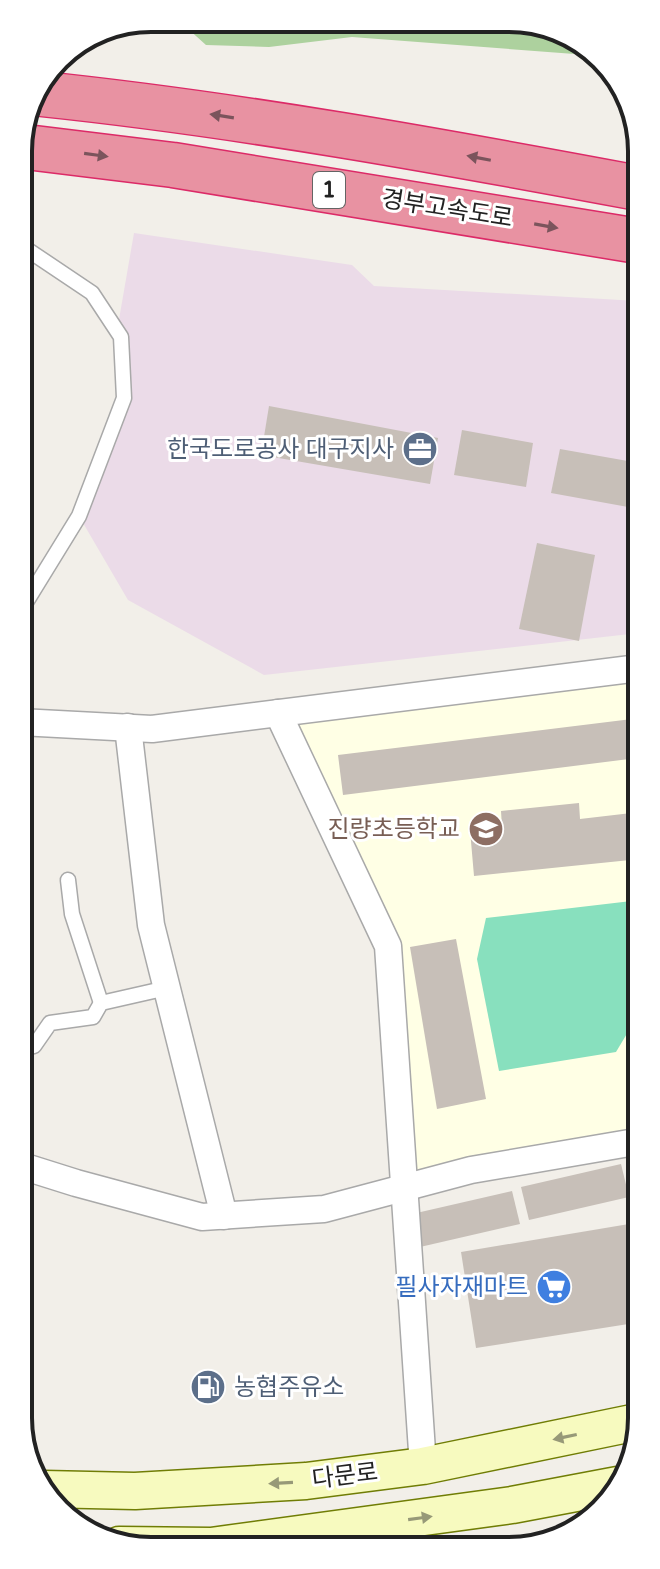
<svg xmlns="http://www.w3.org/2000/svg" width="660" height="1569" font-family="'Varela Round','Noto Sans KR',sans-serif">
  <rect width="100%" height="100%" fill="#f2efe9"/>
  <path fill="#ebdbe8" d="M134,233l218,32 22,21 264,15 1,332 -375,42 -136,-75 -49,-84 45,-118 -7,-67z"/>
  <path fill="#ffffe5" d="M639,668l2,475 -237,45 -16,-242 -110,-233z"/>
  <path fill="#add19e" d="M179,18l356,3 66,35 -249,-19 -83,10 -63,-2 -20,-18z"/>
  <path fill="#88e0be" d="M640,900v112l-24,40 -117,19 -22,-112 9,-41z"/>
  <g fill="#c7bfb8">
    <path d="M269,406l169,32 -8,46 -169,-29z"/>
    <path d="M462,430l71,13 -7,44 -72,-12z"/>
    <path d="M560,449l79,14v46l-88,-16z"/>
    <path d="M537,543l58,12 -16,86 -60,-12z"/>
    <path d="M632,719l5,39 -294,37 -5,-40z"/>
    <path d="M579,803l1,16 60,-7v47l-166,17 -4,-46 32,-3 -1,-16z"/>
    <path d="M456,939l30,160 -49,10 -27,-162z"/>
    <path d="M621,1164l8,33 -100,23 -8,-33z"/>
    <path d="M512,1191l8,33 -100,23 -8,-33z"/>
    <path d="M641,1222v100l-165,26 -15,-96z"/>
  </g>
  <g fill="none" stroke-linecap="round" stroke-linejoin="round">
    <defs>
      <g id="lane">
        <path d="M19,244l73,49 29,44 3,61 -45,118 -59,96"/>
        <path d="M68,880l4,34 29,89"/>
        <path d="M21,1049l13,-3 16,-23 43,-6 8,-14 66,-15"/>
      </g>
      <g id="street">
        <path d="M278,713l110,233 35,520"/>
        <path d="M20,722l132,7 487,-61"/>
        <path d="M128,727l23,198 73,291"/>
        <path d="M22,1166l54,17 126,34 122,-8 147,-39 170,-29"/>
      </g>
      <g id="secondary">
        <path d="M44,1489l91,2 171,-10 117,-15 219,-45"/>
        <path d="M119,1545l92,1 301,-41 106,-20"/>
      </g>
      <g id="highway">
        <path d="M42,94c200,21 398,57 596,94"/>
        <path d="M18,146l155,19 465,76"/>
      </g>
    </defs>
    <use href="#lane" stroke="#a9a9a9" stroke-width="17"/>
    <use href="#street" stroke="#a9a9a9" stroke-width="29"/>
    <use href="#secondary" stroke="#707d05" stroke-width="39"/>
    <use href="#highway" stroke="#dc2a67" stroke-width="47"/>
    <path stroke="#fa8072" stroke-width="4" stroke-dasharray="4 4" stroke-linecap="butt" d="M496,1547l64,-11"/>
    <use href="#lane" stroke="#fff" stroke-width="14"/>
    <use href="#street" stroke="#fff" stroke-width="26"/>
    <use href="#secondary" stroke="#f7fabf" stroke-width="36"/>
    <use href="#highway" stroke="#e892a2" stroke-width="44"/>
  </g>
  <defs><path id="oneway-solid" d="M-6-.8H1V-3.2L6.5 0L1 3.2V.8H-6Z" transform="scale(2)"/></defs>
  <g fill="#7b545c">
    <use href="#oneway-solid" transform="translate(222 116) rotate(-171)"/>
    <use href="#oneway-solid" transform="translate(96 155) rotate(8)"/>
    <use href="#oneway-solid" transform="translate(479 158) rotate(-169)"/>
    <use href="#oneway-solid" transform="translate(546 226) rotate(10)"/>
  </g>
  <g fill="#979978">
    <use href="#oneway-solid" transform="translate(565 1437) rotate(168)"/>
    <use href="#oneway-solid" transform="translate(281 1483) rotate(177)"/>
    <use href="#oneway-solid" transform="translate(420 1518) rotate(-8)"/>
  </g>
  <defs>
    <symbol id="office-disc" viewBox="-11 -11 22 22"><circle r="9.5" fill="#5c6f8a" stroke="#fff"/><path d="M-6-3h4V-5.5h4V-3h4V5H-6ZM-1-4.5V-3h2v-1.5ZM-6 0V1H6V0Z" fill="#fff"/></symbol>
    <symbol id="school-disc" viewBox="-11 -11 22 22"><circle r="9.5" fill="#8d6e63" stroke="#fff"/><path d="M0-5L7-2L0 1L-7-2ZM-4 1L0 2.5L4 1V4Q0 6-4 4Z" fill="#fff"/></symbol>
    <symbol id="supermarket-disc" viewBox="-11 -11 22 22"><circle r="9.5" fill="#3f7fe0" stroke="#fff"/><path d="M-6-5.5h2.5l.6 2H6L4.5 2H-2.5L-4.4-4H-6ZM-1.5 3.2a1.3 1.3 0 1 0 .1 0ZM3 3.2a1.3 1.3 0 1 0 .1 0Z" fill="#fff"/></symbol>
    <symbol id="fuel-disc" viewBox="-11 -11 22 22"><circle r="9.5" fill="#5c6f8a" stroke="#fff"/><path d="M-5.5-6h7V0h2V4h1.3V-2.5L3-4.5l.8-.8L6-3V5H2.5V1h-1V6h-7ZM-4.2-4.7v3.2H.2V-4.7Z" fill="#fff"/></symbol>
  </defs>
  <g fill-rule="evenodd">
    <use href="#office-disc" x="400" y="429" width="40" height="40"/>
    <use href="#school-disc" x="466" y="809" width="40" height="40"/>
    <use href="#supermarket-disc" x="534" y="1267" width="40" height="40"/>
    <use href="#fuel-disc" x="188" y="1367" width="40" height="40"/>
  </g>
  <g text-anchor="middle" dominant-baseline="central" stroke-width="6" stroke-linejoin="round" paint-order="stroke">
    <rect fill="#fff" stroke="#646464" stroke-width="2" x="313" y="172" width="32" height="36" rx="6"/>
    <g font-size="22" font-weight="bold" fill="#222">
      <text x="329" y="190">1</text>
    </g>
    <g font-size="24" fill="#222" stroke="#fff">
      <text transform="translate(447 209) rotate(9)">경부고속도로</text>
      <text transform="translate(345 1476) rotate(-7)">다문로</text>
    </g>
    <g font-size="24" fill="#4e5e75" stroke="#fff" text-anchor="end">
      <text x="394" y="449">한국도로공사 대구지사</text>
      <text x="234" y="1387" text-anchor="start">농협주유소</text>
    </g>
    <g font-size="24" fill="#785e54" stroke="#fff" text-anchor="end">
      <text x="460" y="829">진량초등학교</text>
    </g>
    <g font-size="24" fill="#366cbe" stroke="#fff" text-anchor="end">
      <text x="528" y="1287">필사자재마트</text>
    </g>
  </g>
  <path d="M0 0H660V1569H0ZM151 32H509A119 119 0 0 1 628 151V1418A119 119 0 0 1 509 1537H151A119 119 0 0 1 32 1418V151A119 119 0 0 1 151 32Z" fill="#fff" fill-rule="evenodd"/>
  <path fill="none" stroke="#222" stroke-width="4" d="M151 32H509A119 119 0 0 1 628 151V1418A119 119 0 0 1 509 1537H151A119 119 0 0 1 32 1418V151A119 119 0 0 1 151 32Z"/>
</svg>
